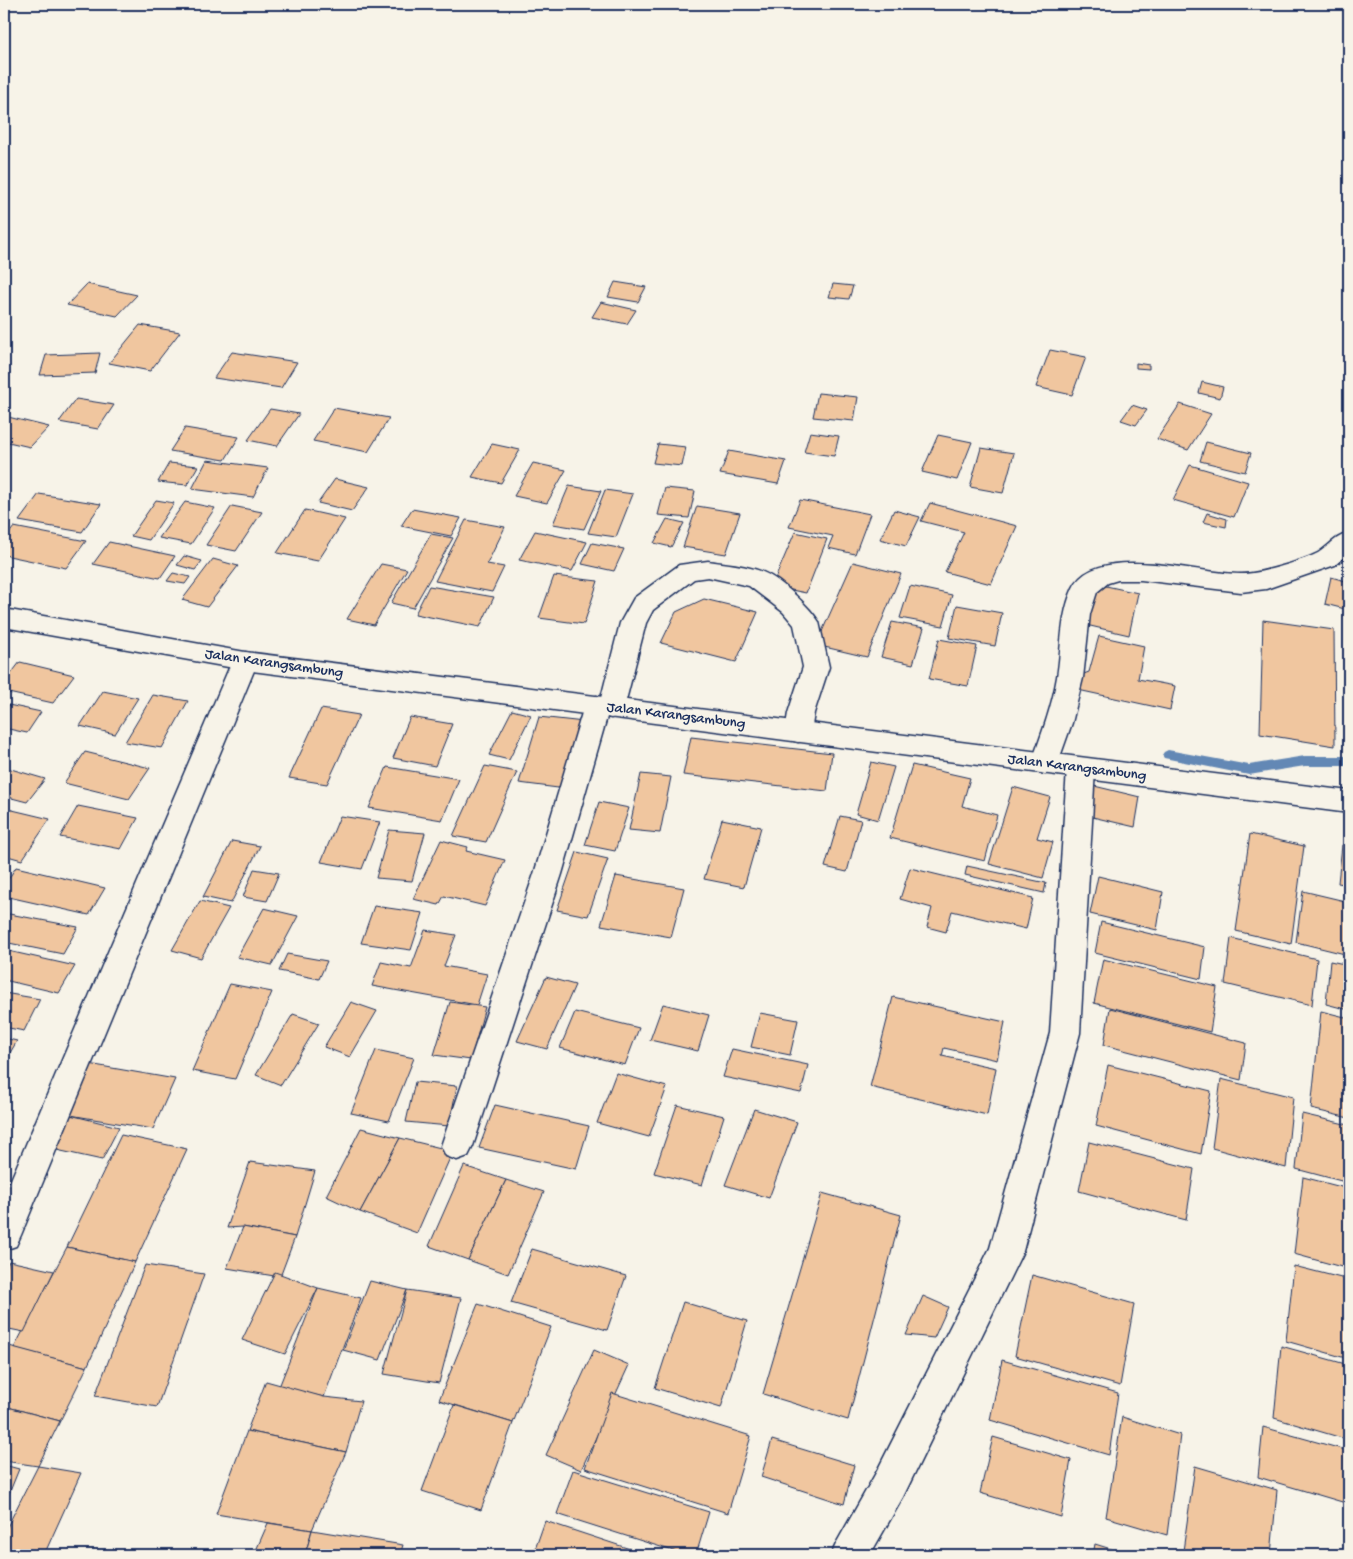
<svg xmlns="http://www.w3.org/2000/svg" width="1353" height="1559" font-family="'Gochi Hand',sans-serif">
  <rect width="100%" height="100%" fill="#f7f3e8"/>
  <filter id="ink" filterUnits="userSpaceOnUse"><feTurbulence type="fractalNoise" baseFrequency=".02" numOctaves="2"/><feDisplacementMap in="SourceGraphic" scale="10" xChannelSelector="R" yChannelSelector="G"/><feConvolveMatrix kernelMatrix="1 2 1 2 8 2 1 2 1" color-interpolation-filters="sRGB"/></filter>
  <g filter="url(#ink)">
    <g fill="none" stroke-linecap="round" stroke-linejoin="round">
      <path fill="#6488b5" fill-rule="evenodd" d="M1168,750l81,15 56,-9h44v10h-44l-56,9 -85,-17 -2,-3 2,-3z"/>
    </g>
    <g fill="#f0c69f" stroke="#1b2f5e">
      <path d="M615,282l31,5 -8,15 -30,-5z"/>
      <path d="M87,284l50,11 -20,21 -50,-11z"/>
      <path d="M833,284l20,2 -4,13 -20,-2z"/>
      <path d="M601,302l35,8 -9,14 -35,-7z"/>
      <path d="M140,325l40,7 -30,39 -41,-8z"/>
      <path d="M1050,350l36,7 -14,38 -36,-8z"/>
      <path d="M232,352l65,10 -16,26 -67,-10z"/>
      <path d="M100,353l-5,20 -55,2 6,-20z"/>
      <path d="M1136,363l13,2v4l-13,-1z"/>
      <path d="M1202,382l21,5 -3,11 -21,-5z"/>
      <path d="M818,393l40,4 -4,24 -41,-4z"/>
      <path d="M76,399l38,6 -16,24 -39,-7z"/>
      <path d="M1180,404l31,10 -23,36 -31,-11z"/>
      <path d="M1132,405l15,5 -11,15 -15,-5z"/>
      <path d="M334,408l55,10 -21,34 -55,-11z"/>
      <path d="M270,409l29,5 -22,32 -29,-6z"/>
      <path d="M8,417l41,10 -19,20 -26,-6v-19z"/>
      <path d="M185,428l54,9 -14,23 -55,-9z"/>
      <path d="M810,432l29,4 -5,20 -30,-4z"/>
      <path d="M938,435l34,7 -15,38 -35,-8z"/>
      <path d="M1206,442l45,11 -6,19 -45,-11z"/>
      <path d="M492,444l28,6 -19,33 -29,-6z"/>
      <path d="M658,444l28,3 -4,19 -29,-3z"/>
      <path d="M981,448l33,5 -11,40 -33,-6z"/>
      <path d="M729,451l57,10 -8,23 -58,-10z"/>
      <path d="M207,460l61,8 -15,29 -61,-8z"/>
      <path d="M169,463l29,3 -11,19 -29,-3z"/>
      <path d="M533,463l33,7 -19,33 -33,-7z"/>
      <path d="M1190,465l58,17 -14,35 -61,-17z"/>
      <path d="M335,479l34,8 -17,24 -34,-8z"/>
      <path d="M569,486l32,5 -17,38 -31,-5z"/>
      <path d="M665,488l30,3 -6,27 -31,-3z"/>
      <path d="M605,490l28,4 -17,43 -28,-4z"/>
      <path d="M39,494l62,10 -19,28 -63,-11z"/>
      <path d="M156,500l18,3 -25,37 -18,-4z"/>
      <path d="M800,500l70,14 -15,40 -27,-6 5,-12 -44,-9z"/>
      <path d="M185,502l30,6 -24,36 -32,-6z"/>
      <path d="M930,503l87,23 -26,58 -46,-12 19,-40 -43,-11z"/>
      <path d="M232,506l30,6 -26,39 -30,-6z"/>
      <path d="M697,506l43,7 -14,41 -43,-7z"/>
      <path d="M412,509l49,9 -10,18 -50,-10z"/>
      <path d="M305,510l40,9 -27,42 -41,-8z"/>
      <path d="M894,510l26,7 -14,29 -26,-7z"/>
      <path d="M1207,513l20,6 -1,8 -23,-5z"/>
      <path d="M667,519l17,4 -13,24 -17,-4z"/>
      <path d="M466,520l39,7 -18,37 17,3 -12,25 -57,-11z"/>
      <path d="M14,527l72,14 -20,27 -62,-13v-15z"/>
      <path d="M535,531l52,11 -15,29 -53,-11z"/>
      <path d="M795,532l32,7 -21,54 -34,-7z"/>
      <path d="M431,534l22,4 -40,70 -22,-5z"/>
      <path d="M109,542l66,14 -15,22 -67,-14z"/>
      <path d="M592,543l32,6 -10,22 -32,-7z"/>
      <path d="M184,556l18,5 -7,9 -18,-5z"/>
      <path d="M213,559l25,7 -31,41 -25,-7z"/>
      <path d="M853,562l48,12 -34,83 -51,-12z"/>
      <path d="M381,564l26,5 -33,56 -27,-6z"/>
      <path d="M173,573l17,4 -5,7 -18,-3z"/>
      <path d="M554,576l44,5 -14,43 -45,-6z"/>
      <path d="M1331,577l18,5v28l-24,-6z"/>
      <path d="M1097,584l41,9 -9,42 -43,-10z"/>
      <path d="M429,586l65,11 -14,30 -65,-13z"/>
      <path d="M910,586l42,9 -9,31 -43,-8z"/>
      <path d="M704,599l54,13 -22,50 -75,-19 15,-31z"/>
      <path d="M957,605l45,8 -7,33 -46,-8z"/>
      <path d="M1263,620l71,10 1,116 -75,-12z"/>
      <path d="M892,622l32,6 -11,36 -32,-7z"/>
      <path d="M1099,636l45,10 -6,33 37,7 -5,24 -92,-20 3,-15 8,-3z"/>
      <path d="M939,639l38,7 -9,40 -39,-7z"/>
      <path d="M20,662l54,13 -21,28 -49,-11v-9z"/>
      <path d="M103,691l35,7 -23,36 -35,-8z"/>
      <path d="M153,695l35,6 -26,47 -37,-6z"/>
      <path d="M4,704l37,8 -14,21 -23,-5z"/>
      <path d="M321,709l38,6 -32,69 -38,-6z"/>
      <path d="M512,710l19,5 -22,45 -20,-5z"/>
      <path d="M410,717l42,7 -17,42 -42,-8z"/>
      <path d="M539,717l45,5 -18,67 -47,-6z"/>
      <path d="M691,737l141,16 -5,38 -144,-16z"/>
      <path d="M85,752l65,16 -21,31 -65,-16z"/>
      <path d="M871,762l23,5 -16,53 -22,-6z"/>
      <path d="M912,765l58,13 -8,28 35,9 -12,46 -95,-23z"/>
      <path d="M485,766l32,6 -31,70 -33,-6z"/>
      <path d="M4,767l41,12 -18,23 -23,-6z"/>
      <path d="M387,767l72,12 -17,41 -73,-12z"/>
      <path d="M641,774l30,3 -11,56 -31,-3z"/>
      <path d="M1090,785l50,12 -5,30 -51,-12z"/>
      <path d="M1013,787l37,10 -13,41 16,4 -10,36 -54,-14z"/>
      <path d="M599,802l30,6 -14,43 -30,-6z"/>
      <path d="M78,806l60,12 -17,31 -61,-12z"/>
      <path d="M4,808l46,11 -28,41 -18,-5z"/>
      <path d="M340,816l40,6 -18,47 -41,-7z"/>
      <path d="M840,816l21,4 -14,52 -22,-5z"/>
      <path d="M722,819l39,8 -17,60 -40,-8z"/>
      <path d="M389,830l36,3 -13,48 -36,-3z"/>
      <path d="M1250,834l54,12 -13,98 -55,-13z"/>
      <path d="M441,840l27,7 -2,4 39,9 -20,46 -41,-10 -5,9 -26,-6z"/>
      <path d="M232,841l28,5 -29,57 -28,-6z"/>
      <path d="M1342,845l7,2v38l-11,-2z"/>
      <path d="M577,852l31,7 -20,57 -31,-6z"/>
      <path d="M967,866l79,17 -2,10 -79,-18z"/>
      <path d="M16,867l89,21 -16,27 -85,-19v-10z"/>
      <path d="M910,868l123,30 -7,31 -74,-18 -6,21 -19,-5 5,-19 -32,-9z"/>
      <path d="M254,869l25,4 -12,28 -24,-4z"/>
      <path d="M616,876l68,12 -13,49 -70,-12z"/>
      <path d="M1098,876l65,16 -6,38 -67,-16z"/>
      <path d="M1303,891l46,11v53l-53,-13z"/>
      <path d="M200,901l29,7 -28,50 -29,-8z"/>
      <path d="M374,906l49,7 -12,37 -50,-7z"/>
      <path d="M264,908l34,8 -26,49 -35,-8z"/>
      <path d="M4,913l74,14 -15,27 -59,-12z"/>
      <path d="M1101,922l104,25 -4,32 -106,-26z"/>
      <path d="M425,930l31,5 -12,31 43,8 -10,31 -105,-19 9,-24 30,6z"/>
      <path d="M1231,938l86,21 -5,46 -87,-21z"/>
      <path d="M4,950l71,16 -16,27 -55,-13z"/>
      <path d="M287,954l40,7 -8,18 -40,-8z"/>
      <path d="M1103,959l114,28 -7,45 -116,-29z"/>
      <path d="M1330,961l19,4v45l-23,-6z"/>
      <path d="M546,977l29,8 -28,64 -30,-8z"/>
      <path d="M230,984l42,8 -37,87 -43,-8z"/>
      <path d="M4,993l36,6 -16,32 -20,-4z"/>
      <path d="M893,997l112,25 -8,38 -53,-12 -2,8 54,12 -9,47 -117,-28z"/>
      <path d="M351,1002l26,9 -27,46 -26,-10z"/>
      <path d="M450,1002l35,5 -14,53 -37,-5z"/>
      <path d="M663,1004l46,11 -11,36 -48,-11z"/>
      <path d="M1110,1008l136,35 -5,37 -137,-35z"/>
      <path d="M1321,1011l28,7v100l-38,-9z"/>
      <path d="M575,1012l64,16 -14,37 -65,-17z"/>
      <path d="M760,1013l38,7 -8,35 -39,-8z"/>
      <path d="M293,1014l26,9 -38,62 -25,-10z"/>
      <path d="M4,1038l13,3 -13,22z"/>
      <path d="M732,1049l76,16 -7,28 -78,-16z"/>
      <path d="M376,1050l38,8 -25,63 -38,-8z"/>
      <path d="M89,1064l86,15 -22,50 -89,-15z"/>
      <path d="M1108,1065l103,26 -10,63 -105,-28z"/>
      <path d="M616,1073l51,14 -18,50 -52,-14z"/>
      <path d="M1221,1079l72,18 -7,71 -74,-20z"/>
      <path d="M415,1082l42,4 -8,40 -43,-4z"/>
      <path d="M495,1105l94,21 -13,43 -97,-21z"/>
      <path d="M677,1105l47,11 -22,69 -48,-12z"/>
      <path d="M754,1109l43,13 -28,76 -44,-13z"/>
      <path d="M1302,1114l47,11v58l-53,-14z"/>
      <path d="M70,1115l49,12 -17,33 -50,-11z"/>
      <path d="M361,1128l39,10 -40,74 -34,-16z"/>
      <path d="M121,1135l66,14 -52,113 -68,-15z"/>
      <path d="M400,1138l53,13 -36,82 -57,-21z"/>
      <path d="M1089,1142l105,27 -8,51 -107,-29z"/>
      <path d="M250,1162l65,9 -20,66 -52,-10 -16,1z"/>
      <path d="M464,1166l42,14 -38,80 -39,-14z"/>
      <path d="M1303,1177l46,12v80l-55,-15z"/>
      <path d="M506,1180l38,12 -36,82 -40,-14z"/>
      <path d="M822,1193l79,22 -53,205 -85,-26z"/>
      <path d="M243,1227l52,10 -15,40 -53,-9z"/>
      <path d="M67,1247l68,15 -48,105 -73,-19z"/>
      <path d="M532,1249l94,27 -19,54 -96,-27z"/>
      <path d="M9,1261l45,10 -30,61 -20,-4v-55z"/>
      <path d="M145,1265l59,9 -47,133 -62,-11z"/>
      <path d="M1294,1266l55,14v79l-63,-18z"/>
      <path d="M275,1272l43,16 -33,66 -43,-14z"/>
      <path d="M1032,1275l102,29 -14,82 -105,-30z"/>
      <path d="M370,1281l37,9 -27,70 -37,-10z"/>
      <path d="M318,1288l43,10 -37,99 -45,-10z"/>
      <path d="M407,1290l54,8 -22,85 -55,-9z"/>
      <path d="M923,1296l25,11 -14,31 -28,-3z"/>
      <path d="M683,1302l64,19 -26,87 -66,-20z"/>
      <path d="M478,1304l73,23 -38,96 -74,-23z"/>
      <path d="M9,1346l78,21 -27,54 -56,-15v-50z"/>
      <path d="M1281,1346l68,19v75l-75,-22z"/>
      <path d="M594,1350l35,15 -48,105 -35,-15z"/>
      <path d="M1002,1360l116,33 -9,62 -119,-35z"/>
      <path d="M266,1381l58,16 37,4 -15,51 -99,-21z"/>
      <path d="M612,1393l139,43 -23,77 -143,-45z"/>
      <path d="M454,1405l59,18 -32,87 -59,-19z"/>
      <path d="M4,1406l56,15 -22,45 -34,-5z"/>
      <path d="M1122,1417l58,18 -13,100 -61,-18z"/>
      <path d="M1263,1427l86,24v53l-91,-27z"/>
      <path d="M247,1431l99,21 -34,78 -96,-16z"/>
      <path d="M993,1437l78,23 -10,57 -81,-24z"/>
      <path d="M772,1440l82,25 -10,39 -83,-27z"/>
      <path d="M4,1465l15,4 -15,37z"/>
      <path d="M38,1466l43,7 -37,82h-21l-19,-4v-18z"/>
      <path d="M1195,1466l82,24 -6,65h-74l-14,-4z"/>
      <path d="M573,1470l136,42 -13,43h-10l-129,-41z"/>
      <path d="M545,1521l91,30 -2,4h-101z"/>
      <path d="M268,1523l44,7 -7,25h-51z"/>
      <path d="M312,1530l91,15 -3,10h-95z"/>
      <path d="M1095,1544l35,11h-37z"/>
    </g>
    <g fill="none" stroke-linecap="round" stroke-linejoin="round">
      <defs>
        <g id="minor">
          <path d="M1349,533v20l-14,12 -69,24 -25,3 -100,-12h-23l-10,3 -11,9 -7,22 -7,64 -11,45 -17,48 -10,3 -10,-3 -4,-7c10,-28 21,-57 26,-87 5,-30 3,-61 16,-89 22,-47 128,-13 169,-14 17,0 60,-13 76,-21 11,-7 18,-17 31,-20z"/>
          <path d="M708,561c18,3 40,4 57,12 16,7 45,34 54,49l10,45 -15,46 -3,19 -3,7 -10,3 -10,-3 -3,-7 3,-19 15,-46 -9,-42 -11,-13 -34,-26 -41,-9 -14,2 -41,31 -7,13 -22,85 -4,7 -9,3 -4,-1 -45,157 -89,272 -5,10 -11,4 -11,-4 -5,-10 93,-272 50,-168 4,-7 9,-3 4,2 19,-75 14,-25 45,-33z"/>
          <path d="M245,652l9,2 4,7 -237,574 -5,11 -12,4v-54l228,-535 4,-7z"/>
          <path d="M1081,759l10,3 4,7 -15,264 -57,218 -120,246 -33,58h-39l6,-13 40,-71 113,-223 60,-215 17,-264 4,-7z"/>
        </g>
        <path id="secondary" d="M4,609l241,43 1104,139v22l-1104,-143 -241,-43z"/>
      </defs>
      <use href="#minor" stroke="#1b2f5e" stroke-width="3"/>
      <use href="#secondary" stroke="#1b2f5e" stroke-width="3"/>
      <use href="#minor" fill="#f7f3e8" fill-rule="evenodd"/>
      <use href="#secondary" fill="#f7f3e8" fill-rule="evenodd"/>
    </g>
  </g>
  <g text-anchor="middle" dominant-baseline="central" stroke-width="4" stroke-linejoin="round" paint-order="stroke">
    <g font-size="15" fill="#1b2f5e" stroke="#f7f3e8">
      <text transform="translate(274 664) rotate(8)">Jalan Karangsambung</text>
      <text transform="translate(676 716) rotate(7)">Jalan Karangsambung</text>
      <text transform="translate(1077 768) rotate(7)">Jalan Karangsambung</text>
    </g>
  </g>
  <rect width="1353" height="1559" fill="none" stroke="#f7f3e8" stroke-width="20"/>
  <rect x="10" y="10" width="1333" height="1539" fill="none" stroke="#1b2f5e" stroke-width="2" filter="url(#ink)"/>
</svg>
